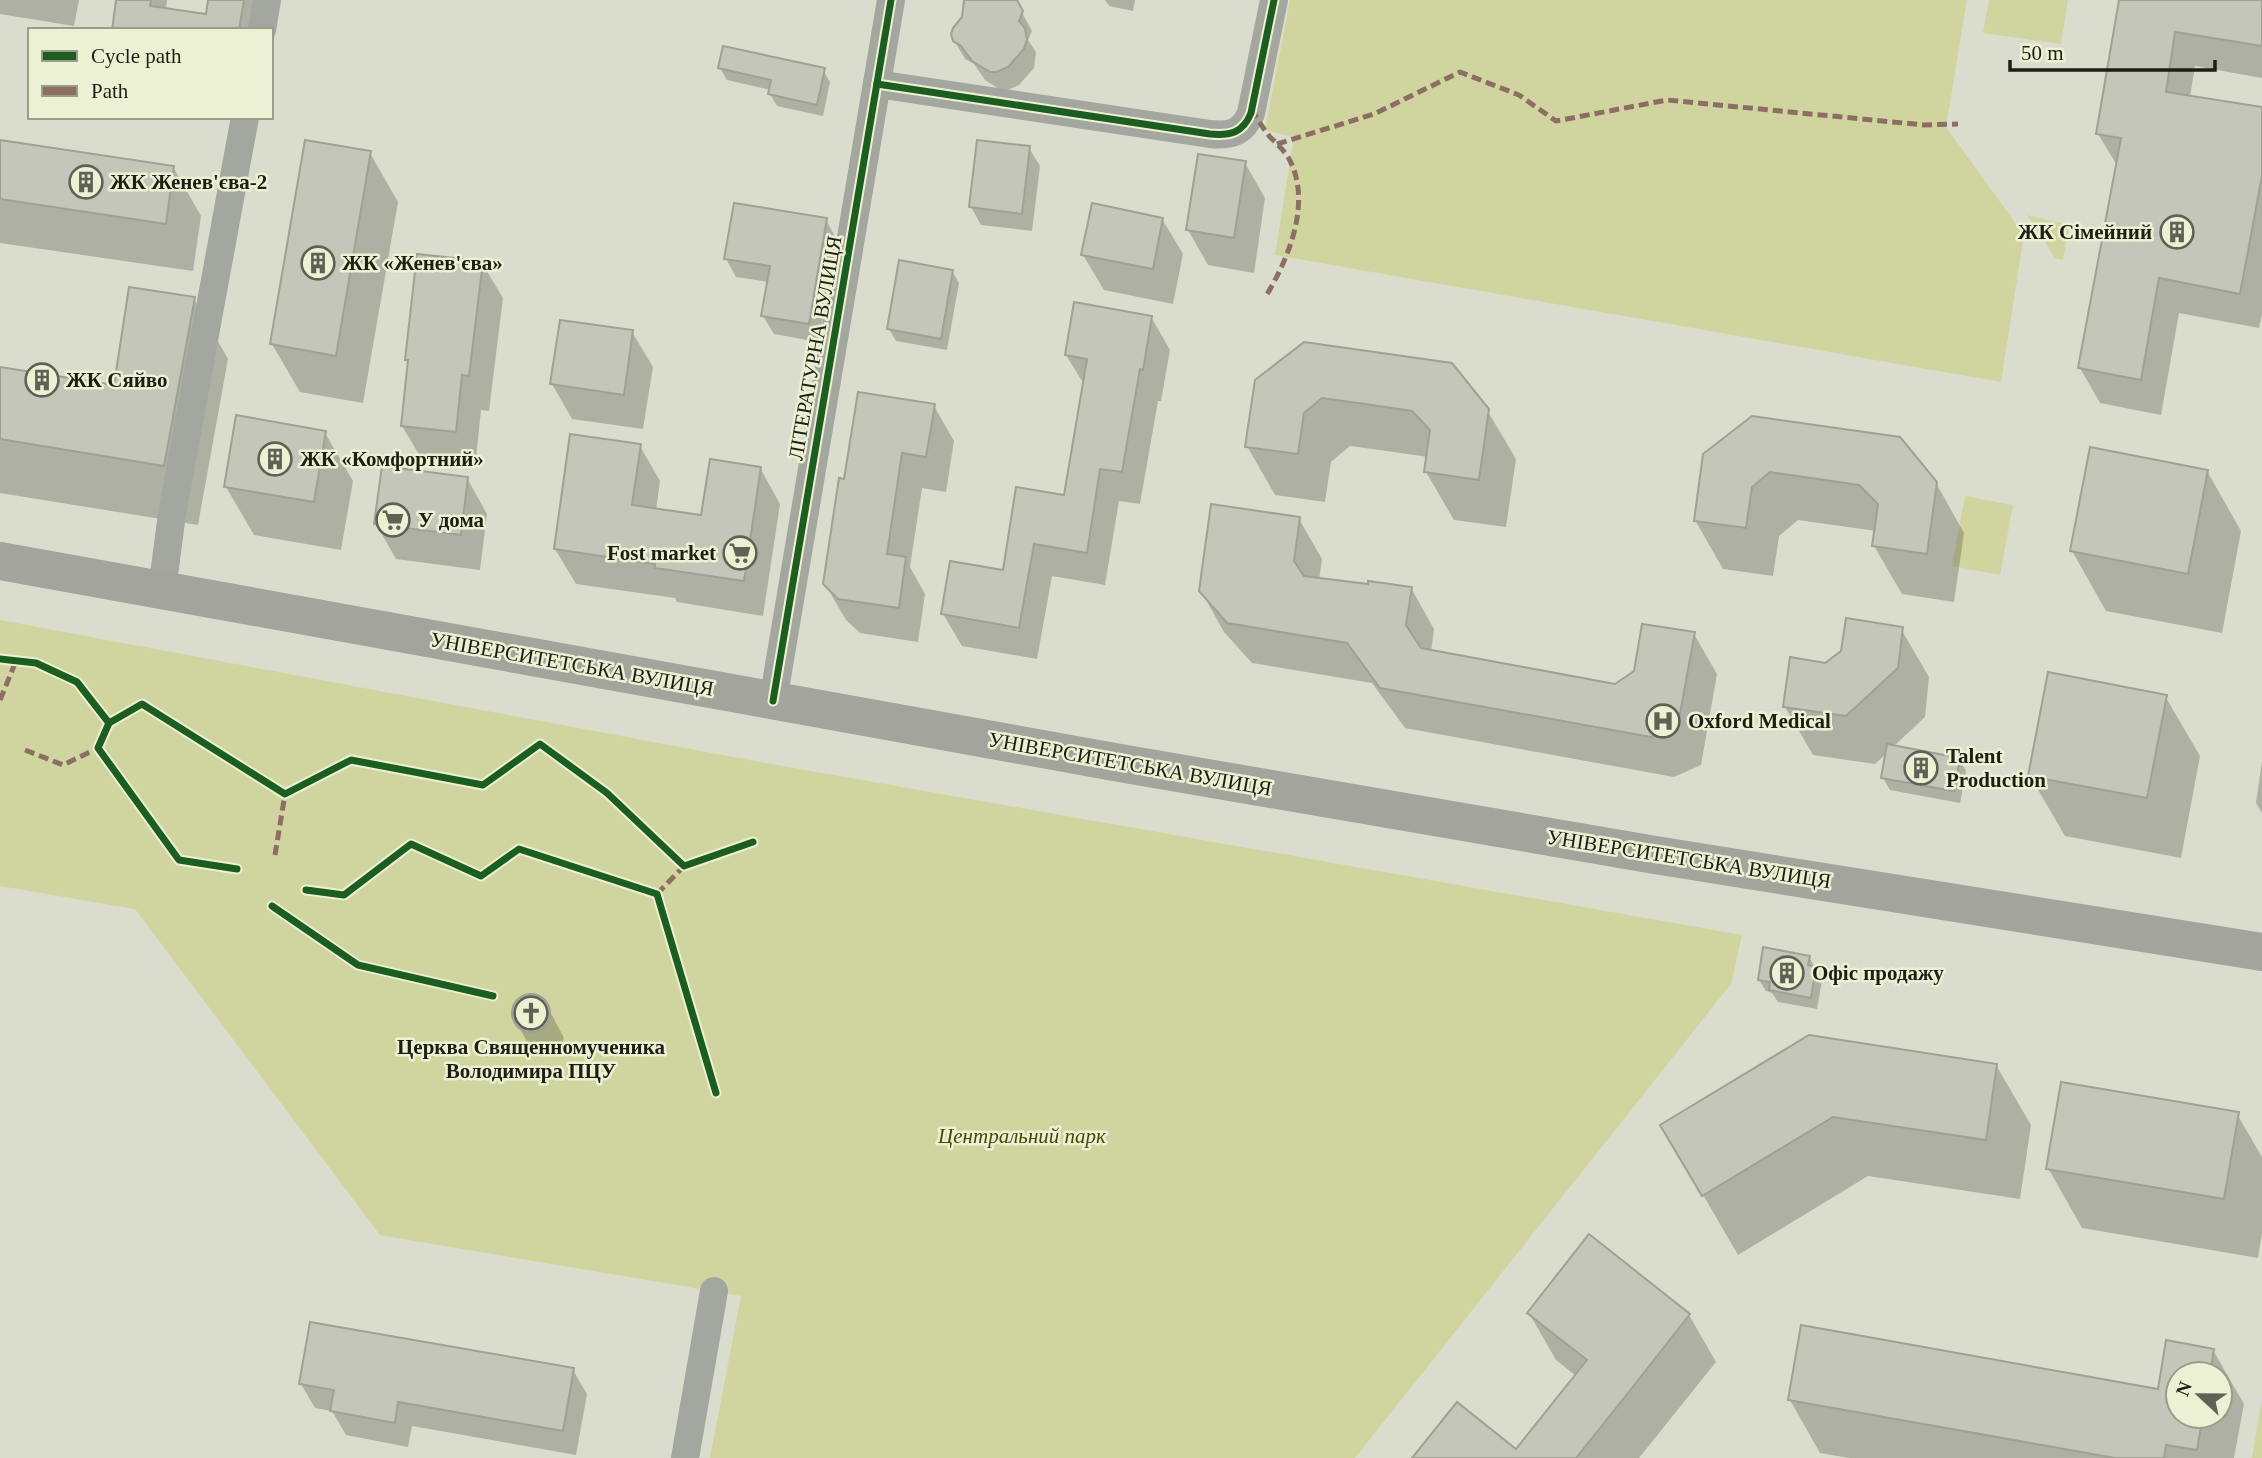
<svg xmlns="http://www.w3.org/2000/svg" width="2262" height="1458" font-family="'Times New Roman',serif">
  <rect width="100%" height="100%" fill="#daddcd"/>
  <g fill="#d0d5a0">
    <path d="M1290,0h677l-21,127 78,108 -23,147 -726,-127 19,-118 -29,-7z"/>
    <path d="M1989,0h79l-7,44 -78,-11z"/>
    <path d="M2027,215l42,10 -6,35 -8,-2z"/>
    <path d="M1965,496l48,9 -13,70 -48,-9z"/>
    <path d="M0,620l766,143 976,172 -11,49 -376,474h-645l31,-162 -361,-61 -245,-326 -135,-23z"/>
    <path d="M2262,1399v59h-10z"/>
  </g>
  <g fill="#0003" fill-rule="evenodd">
    <path d="M0,0h79l-5,26 -74,-12z"/>
    <path d="M118,0h49l-1,10 41,6 3,-16h50l-4,30h-142z"/>
    <path d="M967,0h48l17,31 -4,9 8,12 -2,16 -15,17 -11,5h-7l-16,-10 -11,-16 -9,-5 -11,-19 10,-22z"/>
    <path d="M1105,0h30l-2,11 -24,-5z"/>
    <path d="M2121,0h141v78l-67,-12 -5,31 72,12v205l-3,14 -80,-15 -18,102 -61,-12 -20,-35 38,-201 -20,-33z"/>
    <path d="M720,68l103,2 7,12 -7,34 -46,-10 -7,-12 1,-4 -44,-10z"/>
    <path d="M0,141l173,26 28,49 -8,55 -193,-28z"/>
    <path d="M1029,148l11,18 -8,65 -51,-6 -10,-18z"/>
    <path d="M370,153l28,49 -35,201 -63,-11 -28,-48z"/>
    <path d="M1245,163l20,35 -11,75 -46,-8 -20,-35z"/>
    <path d="M1162,219l21,35 -10,50 -69,-14 -21,-35z"/>
    <path d="M826,220l10,18 -17,104 -45,-8 -11,-18 6,-34 -33,-5 -10,-18z"/>
    <path d="M482,263l21,35 -14,113 -8,-1 -6,57 -52,-6 -21,-35 7,-62 -2,-4z"/>
    <path d="M952,271l7,12 -12,67 -51,-9 -7,-12z"/>
    <path d="M194,299l34,60 -30,166 -198,-32v-124l115,18z"/>
    <path d="M1151,317l19,33 -9,51h-3l-18,103 -21,-3 -14,84 -53,-9 -15,83 -75,-13 -19,-32 61,-42 62,-75 19,-111 -19,-31z"/>
    <path d="M632,332l21,35 -10,62 -71,-10 -20,-35z"/>
    <path d="M1257,381l230,29 29,49 -10,68 -52,-7 -28,-48 2,-15 -34,-5 -44,-6 -19,16 -6,40 -50,-7 -28,-49z"/>
    <path d="M934,406l20,35 -8,51 -24,-4 -12,79 15,27 -7,48 -58,-9 -14,-13 -21,-36 20,-103z"/>
    <path d="M1752,418l184,65 28,50 -10,69 -52,-8 -28,-48 2,-15 -78,-11 -19,16 -6,40 -50,-7 -28,-49z"/>
    <path d="M325,433l28,48 -12,69 -87,-15 -28,-48z"/>
    <path d="M640,446l20,35 -4,30 47,6 57,-49 20,36 -17,112 -86,-14 -2,-4 -99,-14 -21,-35z"/>
    <path d="M2207,471l34,60 -19,102 -116,-22 -34,-60z"/>
    <path d="M467,478l20,36 -7,56 -84,-11 -20,-35z"/>
    <path d="M1299,519l23,40 -3,21 92,8 23,41 -3,23 184,34 79,-52 23,40 -16,91 -27,12 -269,-49 -33,-45 -120,-20 -28,-31 -23,-41z"/>
    <path d="M1901,629l28,48 -4,40 -32,30 66,12 7,12 -6,32 -70,-13 -7,-12 5,-26 -13,12 -62,-9 -28,-48 41,-43z"/>
    <path d="M2165,696l35,60 -19,102 -116,-22 -35,-60z"/>
    <path d="M2262,761v52l-6,-10z"/>
    <path d="M1809,957l13,23 -5,29 -39,-7 -6,-9 -6,-2 -7,-11z"/>
    <path d="M530,995l15,7 19,36 -4,12 -10,6 -12,-2 -9,-9 -14,-25 2,-17z"/>
    <path d="M1996,1065l35,60 -11,74 -152,-23 -130,79 -75,-129z"/>
    <path d="M2237,1114l25,43v76l-4,25 -176,-30 -34,-60z"/>
    <path d="M1529,1313l160,2 27,47 -77,96h-225l102,-7 60,-75 -20,-16z"/>
    <path d="M2167,1343l46,7 31,54 -10,54h-385l-29,-5 -30,-53 369,-9zM2178,1374h42v42h-42z"/>
    <path d="M573,1370l14,24 -11,61 -164,-29 -4,21 -62,-12 -14,-24 -17,-3 -14,-24z"/>
  </g>
  <g fill="#c4c6ba" stroke="#9fa195" stroke-width="2">
    <path d="M116,0h35l-1,6 56,8 2,-14h36l-5,30h-127z"/>
    <path d="M964,0h53l6,11 -4,10 6,7 2,11 -3,10 -16,18 -11,5h-7l-18,-11 -11,-15 -8,-5 -2,-7 2,-6 9,-11z"/>
    <path d="M2119,0h143v46l-87,-14 -9,60 96,15v69l-22,118 -81,-16 -18,102 -63,-12 43,-230 -25,-4z"/>
    <path d="M723,46l102,22 -8,37 -49,-11 3,-14 -53,-12z"/>
    <path d="M0,140l174,26 -8,58 -166,-25z"/>
    <path d="M305,140l66,11 -35,205 -66,-12z"/>
    <path d="M977,140l53,6 -8,68 -53,-7z"/>
    <path d="M1198,154l48,7 -12,77 -48,-8z"/>
    <path d="M734,203l93,15 -18,106 -48,-8 9,-50 -46,-7z"/>
    <path d="M1092,203l71,15 -10,51 -72,-14z"/>
    <path d="M417,254l66,7 -14,115 -7,-1 -6,57 -55,-6 7,-66h-3z"/>
    <path d="M899,260l54,10 -12,69 -54,-10z"/>
    <path d="M129,287l66,10 -31,169 -164,-27v-72l114,18z"/>
    <path d="M1074,302l78,14 -9,54 -3,-1 -18,103 -22,-3 -13,84 -53,-9 -15,84 -78,-14 9,-53 53,9 13,-83 48,8 23,-136 -22,-4z"/>
    <path d="M560,320l73,10 -9,65 -74,-11z"/>
    <path d="M1304,342l148,21 37,46 -10,71 -55,-8 6,-42 -18,-19 -47,-7 -43,-6 -18,15 -6,41 -53,-7 10,-67z"/>
    <path d="M858,392l77,12 -9,53 -24,-4 -15,101 19,3 -7,51 -61,-9 -15,-15 16,-106 5,1z"/>
    <path d="M236,415l90,16 -12,71 -90,-15z"/>
    <path d="M1752,416l148,21 37,45 -10,72 -55,-8 6,-42 -19,-19 -89,-13 -18,15 -6,41 -52,-7 9,-67z"/>
    <path d="M570,434l71,10 -9,61 69,10 9,-56 51,8 -17,114 -89,-13v-4l-101,-15z"/>
    <path d="M2090,447l118,23 -20,104 -118,-23z"/>
    <path d="M382,466l86,11 -7,58 -87,-11z"/>
    <path d="M1211,504l89,13 -6,44 10,15 64,8v-3l44,6 -6,38 15,23 194,36 19,-13 8,-47 53,8 -17,92 -27,13 -271,-49 -33,-45 -120,-20 -28,-32z"/>
    <path d="M1846,618l57,9 -5,41 -52,48 -63,-9 7,-50 35,6 16,-12z"/>
    <path d="M2048,672l119,23 -20,103 -119,-22z"/>
    <path d="M1887,744l73,14 -6,33 -73,-13z"/>
    <path d="M1763,947l47,9 -2,9 8,2 -5,31 -42,-8 1,-8 -12,-2z"/>
    <circle cx="531" cy="1013" r="19"/>
    <path d="M1809,1035l188,29 -11,76 -153,-23 -131,79 -42,-71z"/>
    <path d="M2061,1082l178,30 -15,87 -178,-30z"/>
    <path d="M1589,1234l101,80 -62,79 -52,65h-164l45,-56 59,47 71,-89 -60,-47z"/>
    <path d="M310,1322l264,46 -11,63 -165,-29 -3,21 -65,-12 4,-21 -35,-6z"/>
    <path d="M1801,1325l357,64 8,-49 48,9 -4,25h-32v42h25l-6,34 -31,-5 -2,13h-49l-327,-58z"/>
  </g>
  <g fill="none" stroke-linecap="round" stroke-linejoin="round">
    <g stroke="#a4a6a0" stroke-width="28">
      <path d="M262,30l5,-30"/>
      <path d="M877,84l333,50c20,2 33,-1 41,-21l23,-113"/>
      <path d="M162,590l10,-76 73,-397"/>
      <path d="M773,701l118,-701"/>
      <path d="M685,1458l29,-167"/>
    </g>
    <path stroke="#a3a59d" stroke-width="38" d="M0,561l1120,202 535,92 607,97"/>
    <g stroke="#8d6e63" stroke-width="5" stroke-dasharray="10 5" stroke-linecap="butt">
      <path d="M1252,109c5,10 11,19 18,28 6,6 13,12 18,20 25,43 1,101 -22,139"/>
      <path d="M1277,144l97,-30 86,-42 59,23 37,26 111,-21 257,25 34,-1"/>
      <path d="M0,700l16,-39"/>
      <path d="M25,750l38,15 35,-17"/>
      <path d="M275,855l10,-61"/>
      <path d="M657,894l27,-28"/>
    </g>
    <defs>
      <g id="cycleway">
        <path d="M877,84l333,50c20,2 33,-1 41,-21l23,-113"/>
        <path d="M0,659l36,4 41,19 32,41 33,-19 143,90 66,-34 132,25 57,-41 67,49 77,73 69,-24"/>
        <path d="M773,701l118,-701"/>
        <path d="M109,723l-11,25 81,112 58,9"/>
        <path d="M306,890l38,5 67,-51 70,32 38,-27 138,45 59,199"/>
        <path d="M272,906l86,59 135,31"/>
      </g>
    </defs>
    <use href="#cycleway" stroke="#edf1d4" stroke-width="11"/>
    <use href="#cycleway" stroke="#1b5e20" stroke-width="7"/>
  </g>
  <defs>
    <symbol id="building-ring" viewBox="-11 -11 22 22"><circle r="9.5" fill="#edf1d4" stroke="#5f6155" stroke-width="1.5"/><path d="M-4-6H4V6H1V3H-1V6H-4ZM-2.5-4.3h1.7v1.8h-1.7ZM.8-4.3h1.7v1.8H.8ZM-2.5-1h1.7V.8h-1.7ZM.8-1h1.7V.8H.8Z" fill="#5f6155"/></symbol>
    <symbol id="supermarket-ring" viewBox="-11 -11 22 22"><circle r="9.5" fill="#edf1d4" stroke="#5f6155" stroke-width="1.5"/><path d="M-6-5.5h2.5l.6 2H6L4.5 2H-2.5L-4.4-4H-6ZM-1.5 3.2a1.3 1.3 0 1 0 .1 0ZM3 3.2a1.3 1.3 0 1 0 .1 0Z" fill="#5f6155"/></symbol>
    <symbol id="hospital-ring" viewBox="-11 -11 22 22"><circle r="9.5" fill="#edf1d4" stroke="#5f6155" stroke-width="1.5"/><path d="M-5-5h3v3.5h4V-5h3V5h-3V1.5h-4V5h-3Z" fill="#5f6155"/></symbol>
    <symbol id="church-ring" viewBox="-11 -11 22 22"><circle r="9.5" fill="#edf1d4" stroke="#5f6155" stroke-width="1.5"/><path d="M-1.2-6h2.4v3.5h3.3v2.4h-3.3V6h-2.4V-.1h-3.3v-2.4h3.3Z" fill="#5f6155"/></symbol>
  </defs>
  <g fill-rule="evenodd">
    <use href="#building-ring" x="67" y="163" width="38" height="38"/>
    <use href="#building-ring" x="2158" y="213" width="38" height="38"/>
    <use href="#building-ring" x="299" y="244" width="38" height="38"/>
    <use href="#building-ring" x="23" y="361" width="38" height="38"/>
    <use href="#building-ring" x="256" y="440" width="38" height="38"/>
    <use href="#supermarket-ring" x="374" y="501" width="38" height="38"/>
    <use href="#supermarket-ring" x="721" y="534" width="38" height="38"/>
    <use href="#hospital-ring" x="1644" y="702" width="38" height="38"/>
    <use href="#building-ring" x="1902" y="749" width="38" height="38"/>
    <use href="#building-ring" x="1768" y="954" width="38" height="38"/>
    <use href="#church-ring" x="512" y="994" width="38" height="38"/>
  </g>
  <g text-anchor="middle" dominant-baseline="central" stroke-width="5" stroke-linejoin="round" paint-order="stroke">
    <g font-size="21" font-weight="bold" fill="#1d1e14" stroke="#edf1d4" text-anchor="start">
      <text x="110" y="182">ЖК Женев'єва-2</text>
      <text x="2152" y="232" text-anchor="end">ЖК Сімейний</text>
      <text x="342" y="263">ЖК «Женев'єва»</text>
      <text x="66" y="380">ЖК Сяйво</text>
      <text x="300" y="459">ЖК «Комфортний»</text>
      <text x="418" y="520">У дома</text>
      <text x="716" y="553" text-anchor="end">Fost market</text>
      <text x="1688" y="721">Oxford Medical</text>
      <text x="1946" y="756">Talent<tspan x="1946" dy="24">Production</tspan></text>
      <text x="1812" y="973">Офіс продажу</text>
      <text x="531" y="1047" text-anchor="middle">Церква Священномученика<tspan x="531" dy="24">Володимира ПЦУ</tspan></text>
    </g>
    <g font-size="21" fill="#1d1e14" stroke="#edf1d4">
      <text transform="translate(815 348) rotate(-80)">ЛІТЕРАТУРНА ВУЛИЦЯ</text>
      <text transform="translate(572 664) rotate(10)">УНІВЕРСИТЕТСЬКА ВУЛИЦЯ</text>
      <text transform="translate(1130 764) rotate(10)">УНІВЕРСИТЕТСЬКА ВУЛИЦЯ</text>
      <text transform="translate(1689 859) rotate(9)">УНІВЕРСИТЕТСЬКА ВУЛИЦЯ</text>
    </g>
    <g font-size="21" font-style="italic" fill="#454906" stroke="#edf1d4">
      <text x="1022" y="1136">Центральний парк</text>
    </g>
  </g>
  <rect x="28" y="28" width="245" height="91" fill="#edf1d4" stroke="#9a9d87" stroke-width="2"/>
  <rect x="42" y="51" width="35" height="10" fill="#1b5e20" stroke="#9a9d87" stroke-width="2"/>
  <text x="91" y="63" font-size="21" fill="#1d1e14">Cycle path</text>
  <rect x="42" y="86" width="35" height="10" fill="#8d6e63" stroke="#9a9d87" stroke-width="2"/>
  <text x="91" y="98" font-size="21" fill="#1d1e14">Path</text>
  <g transform="translate(2199 1395) rotate(292)"><circle r="33" fill="#edf1d4" stroke="#9a9d87" stroke-width="2"/>
  <path d="M0-5L12 26L0 18L-12 26Z" fill="#5f6155"/>
  <text y="-10" font-size="19" font-weight="bold" text-anchor="middle" fill="#1d1e14">N</text>
  </g>
  <path d="M2010 60v10h205v-10" fill="none" stroke="#1d1e14" stroke-width="3.5"/>
  <text x="2021" y="60" font-size="21" fill="#1d1e14" stroke="#edf1d4" stroke-width="5" paint-order="stroke">50 m</text>
</svg>
